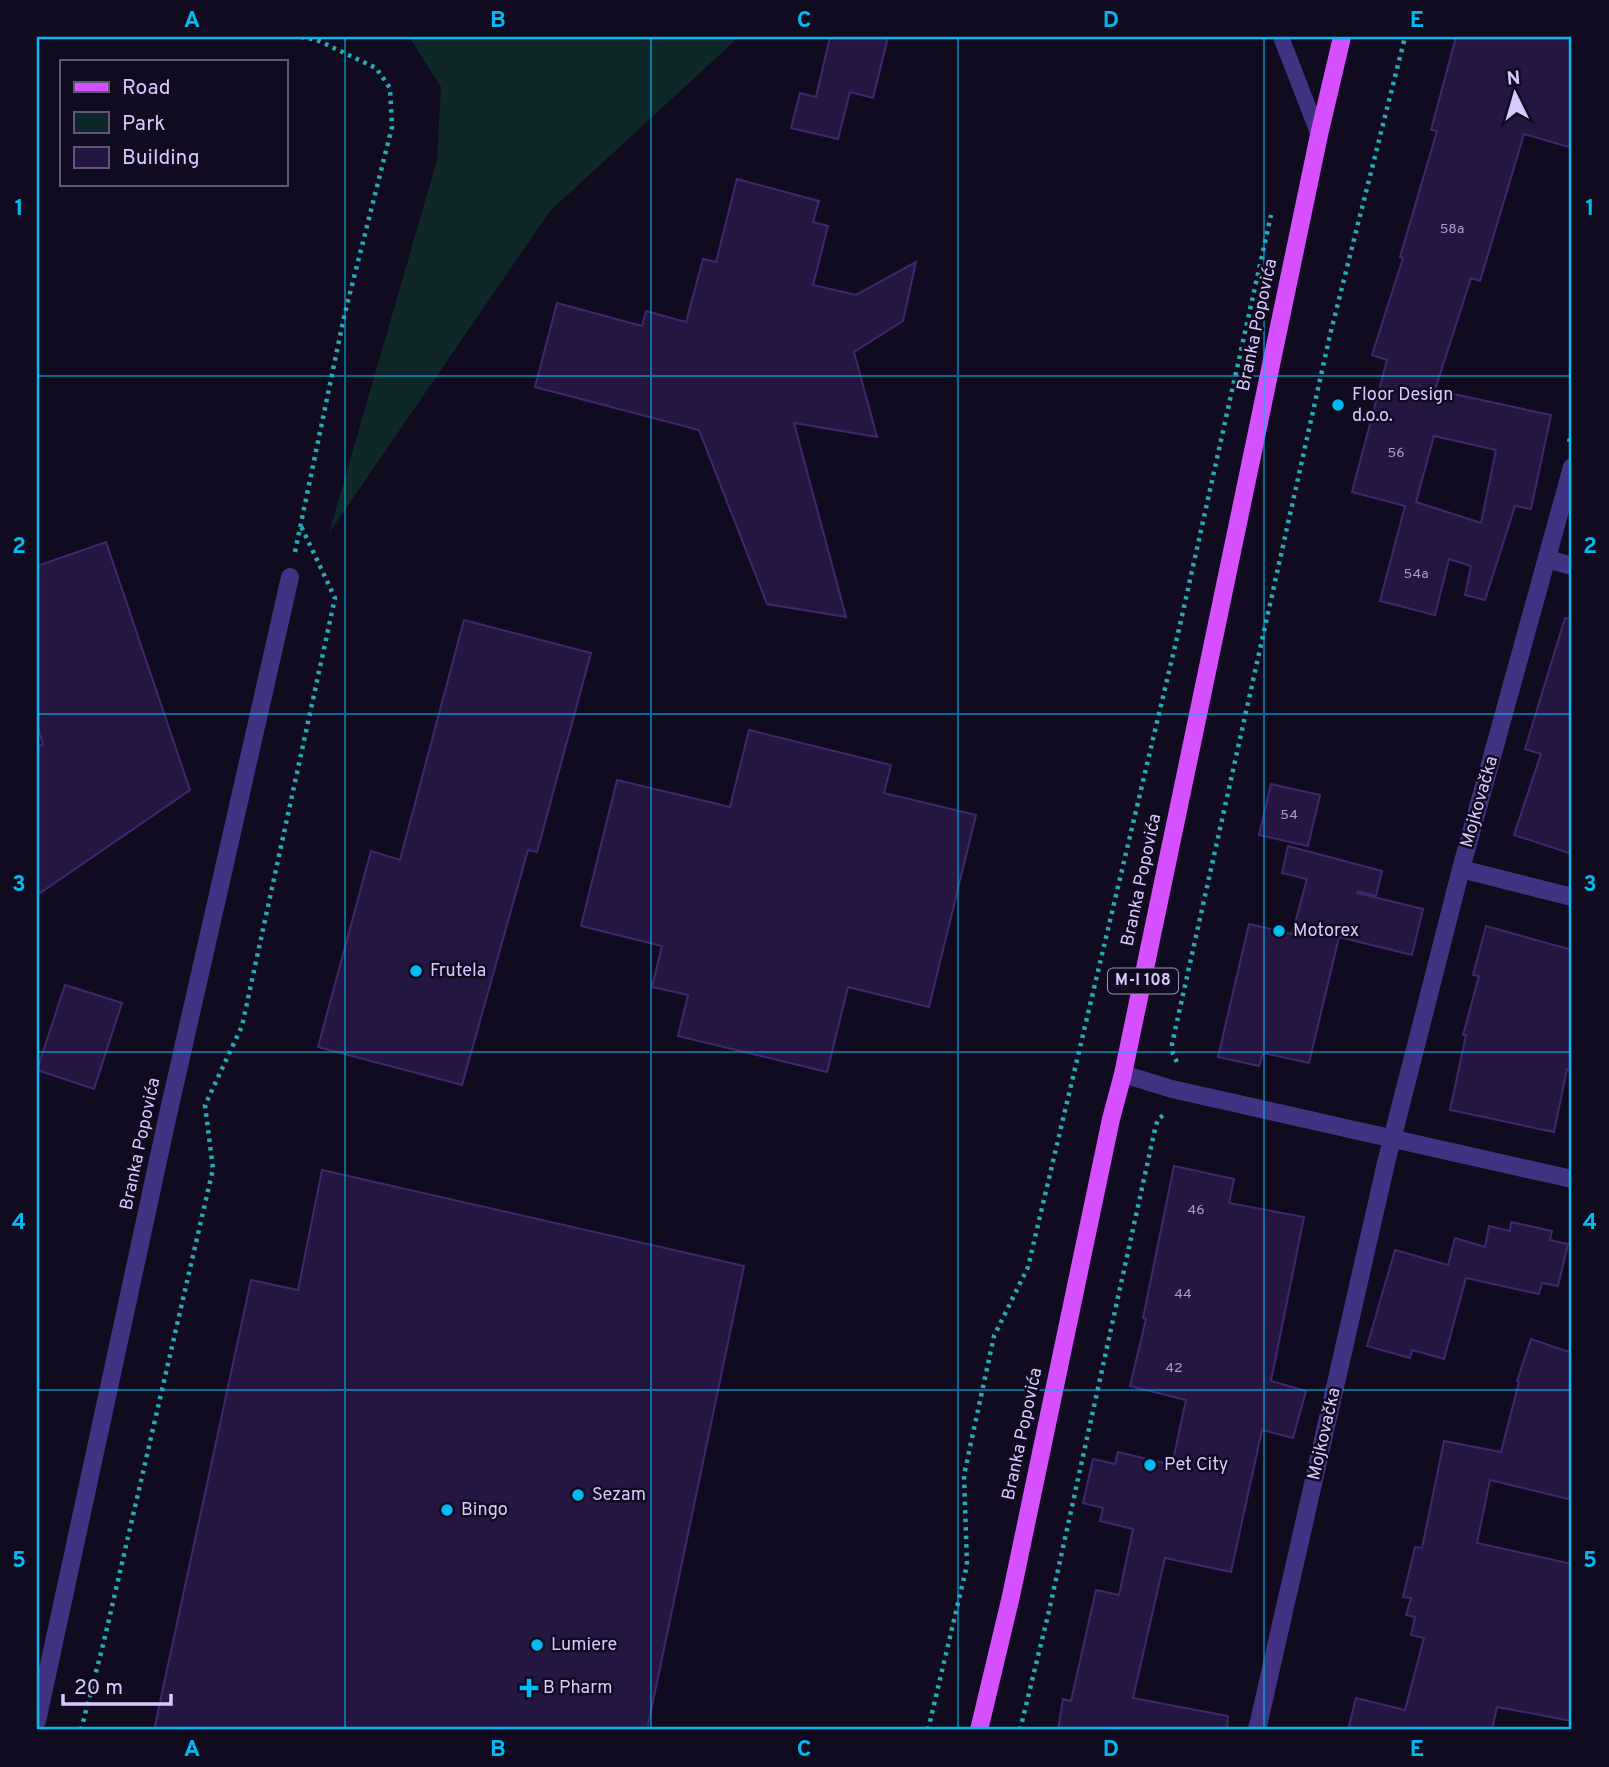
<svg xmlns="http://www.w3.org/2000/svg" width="1609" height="1767" font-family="Overpass,sans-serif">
  <rect width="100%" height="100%" fill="#110b1f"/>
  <path fill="#0e2729" d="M409,37h330l-189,174 -221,322 108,-373 4,-73z"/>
  <g fill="#251641" stroke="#3f276e" stroke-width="2" fill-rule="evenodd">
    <path d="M830,37h58l-15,61 -23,-6 -12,47 -47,-11 9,-35 16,4z"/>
    <path d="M1456,37h116v111l-48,-14 -44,147 -9,-3 -36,112 116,25 -20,94 -16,-3 -30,94 -20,-5 6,-29 -22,-7 -14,56 -55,-14 25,-95 -53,-14 35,-132 -15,-5 31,-97 -3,-1 37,-126 -6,-1zM1434,436l62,14 -15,73 -65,-21z"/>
    <path d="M737,179l82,22 -6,21 15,4 -15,59 43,10 60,-33 -13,59 -49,31 23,85 -83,-14 52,194 -79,-13 -68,-174 -164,-43 22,-84 85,23 4,-15 40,11 17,-63 13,3z"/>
    <path d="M106,542l84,248 -153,105v-147l6,-4 -6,-19v-159z"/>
    <path d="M1565,618l7,1v235l-58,-19 27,-81 -16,-5z"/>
    <path d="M464,620l127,33 -54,199 -9,-2 -66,235 -144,-38 53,-196 29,9z"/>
    <path d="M749,730l142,35 -7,28 92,22 -47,192 -81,-20 -21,85 -149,-36 10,-41 -36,-8 10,-41 -81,-20 36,-146 113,27z"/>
    <path d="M1271,784l49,11 -12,51 -49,-11z"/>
    <path d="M1288,846l94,25 -6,25 -18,-5 -1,2 66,16 -11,46 -73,-18 -30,126 -46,-10 -4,13 -41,-9 31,-133 43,10 15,-55 -25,-6z"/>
    <path d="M1486,926l86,24v121l-5,-2 -13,63 -104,-22 16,-75h-3l16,-59 -6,-1z"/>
    <path d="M65,985l57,18 -28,86 -57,-19z"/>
    <path d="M1174,1166l60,13 -5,24 75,14 -33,164 35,10 -13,47 -31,-8 -31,142 -66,-14 -32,140 95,18 -1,14h-169l5,-31 8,2 25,-111 23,5 14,-66 -33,-8 3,-13 -20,-5 10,-44 22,5 3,-12 54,13 14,-65 -56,-14 16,-67 -3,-1z"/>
    <path d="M322,1170l422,96 -97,464h-493l97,-450 47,10z"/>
    <path d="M1511,1222l41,9 -2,9 18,4 -10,42 -16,-3 -3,11 -73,-16 -22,81 -32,-9 -2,8 -43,-12 28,-96 53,15 7,-27 30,9 4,-21 21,5z"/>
    <path d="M1531,1339l41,14v147l-82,-20 -13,63 95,21v157l-75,-14 -5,23h-144l8,-32 49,12 19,-72 -13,-3 4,-18 -9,-2 5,-17 -8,-1 12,-50 7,1 22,-107 57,11 18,-70 -2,-1z"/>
  </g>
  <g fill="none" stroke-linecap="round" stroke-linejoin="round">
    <g stroke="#27aab6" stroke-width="4.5" stroke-dasharray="3.5 5" stroke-linecap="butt">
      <path d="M1569,442l3,-11"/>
      <path d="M295,552l49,-235 48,-190 -2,-39 -14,-20 -59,-28 -16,-3"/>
      <path d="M1177,1062l-4,-8 -1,-10 158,-709 75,-298"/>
      <path d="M81,1730l23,-89 109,-472 -8,-64 37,-79 93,-428 -34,-72"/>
      <path d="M928,1730l39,-165 -3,-90 30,-139 34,-69 152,-642 91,-410"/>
      <path d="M1020,1730l29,-119 106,-482 3,-10 7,-5"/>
    </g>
    <path stroke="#413381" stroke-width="16" d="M1281,37l38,98"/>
    <g stroke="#413381" stroke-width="18">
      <path d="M1548,559l24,7"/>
      <path d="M1461,869l111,28"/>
      <path d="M1123,1074l49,15 400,90"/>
      <path d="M37,1721l130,-602 123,-542"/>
      <path d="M1257,1730l129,-567 75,-294 111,-402"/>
    </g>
    <path stroke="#d650ff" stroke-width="18" d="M979,1730l32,-134 100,-477 12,-45 196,-939 23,-98"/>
  </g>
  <path fill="none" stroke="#00baf4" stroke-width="2" stroke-opacity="0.55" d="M345,37v1693M651,37v1693M958,37v1693M1264,37v1693M37,376h1535M37,714h1535M37,1052h1535M37,1390h1535"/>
  <g fill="#00baf4" stroke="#110b1f" stroke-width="2.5">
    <circle cx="1338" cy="405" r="7"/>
    <circle cx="1279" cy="931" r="7"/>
    <circle cx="416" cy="971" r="7"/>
    <circle cx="1150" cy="1465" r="7"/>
    <circle cx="578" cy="1495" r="7"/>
    <circle cx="447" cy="1510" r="7"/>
    <circle cx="537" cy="1645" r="7"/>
    <path d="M525.5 1677.5h7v7h7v7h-7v7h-7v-7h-7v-7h7z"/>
  </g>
  <g text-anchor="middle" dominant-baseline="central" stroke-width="5" stroke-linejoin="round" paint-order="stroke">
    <g font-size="14" fill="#aa9cd0">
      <text x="1452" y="229">58a</text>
      <text x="1396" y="453">56</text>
      <text x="1416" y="574">54a</text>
      <text x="1289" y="815">54</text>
      <text x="1196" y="1210">46</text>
      <text x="1183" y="1294">44</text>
      <text x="1174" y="1368">42</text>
    </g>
    <rect fill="#110b1f" stroke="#9c90bc" stroke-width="2" x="1108" y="968.5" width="70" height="25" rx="5"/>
    <g font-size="16" font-weight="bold" fill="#d7c9ff">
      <text x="1143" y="981">M-I 108</text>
    </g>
    <g font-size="18" fill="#d7c9ff" stroke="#110b1f">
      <text transform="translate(1258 325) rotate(-78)">Branka Popovića</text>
      <text transform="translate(1480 802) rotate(-74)">Mojkovačka</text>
      <text transform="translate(1142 880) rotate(-78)">Branka Popovića</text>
      <text transform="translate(141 1144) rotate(-78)">Branka Popovića</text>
      <text transform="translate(1023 1434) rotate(-78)">Branka Popovića</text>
      <text transform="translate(1325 1434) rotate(-77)">Mojkovačka</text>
    </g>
    <g font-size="18" fill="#d7c9ff" stroke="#110b1f" text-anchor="start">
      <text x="1352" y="395">Floor Design<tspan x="1352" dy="21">d.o.o.</tspan></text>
      <text x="1293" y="931">Motorex</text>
      <text x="430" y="971">Frutela</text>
      <text x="1164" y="1465">Pet City</text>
      <text x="592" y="1495">Sezam</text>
      <text x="461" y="1510">Bingo</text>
      <text x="551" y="1645">Lumiere</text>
      <text x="543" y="1688">B Pharm</text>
    </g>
  </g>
  <rect width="1609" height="1767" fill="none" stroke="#110b1f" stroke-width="77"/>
  <rect x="60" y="60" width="228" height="126" fill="#110b1f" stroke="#605779" stroke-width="2"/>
  <rect x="74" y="82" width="35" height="10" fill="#d650ff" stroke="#605779" stroke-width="2"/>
  <text x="122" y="94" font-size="21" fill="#d7c9ff">Road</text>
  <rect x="74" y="112" width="35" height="21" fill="#0e2729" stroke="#605779" stroke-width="2"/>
  <text x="122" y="130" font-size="21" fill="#d7c9ff">Park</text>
  <rect x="74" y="147" width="35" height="21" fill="#251641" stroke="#605779" stroke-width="2"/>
  <text x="122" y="164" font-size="21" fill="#d7c9ff">Building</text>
  <g transform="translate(1515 94) rotate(355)" stroke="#110b1f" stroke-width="5" paint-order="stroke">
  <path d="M0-5L12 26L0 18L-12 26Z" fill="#d7c9ff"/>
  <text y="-10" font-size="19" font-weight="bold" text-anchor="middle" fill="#d7c9ff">N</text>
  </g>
  <path d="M63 1694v10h108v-10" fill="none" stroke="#d7c9ff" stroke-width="3.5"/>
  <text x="74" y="1694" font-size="21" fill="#d7c9ff" stroke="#110b1f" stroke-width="5" paint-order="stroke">20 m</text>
  <rect x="38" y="38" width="1532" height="1690" fill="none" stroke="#00baf4" stroke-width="2.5"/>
  <g font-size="23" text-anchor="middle" font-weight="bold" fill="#00baf4">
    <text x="192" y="27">A</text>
    <text x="498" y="27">B</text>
    <text x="804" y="27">C</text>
    <text x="1111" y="27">D</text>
    <text x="1417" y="27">E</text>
    <text x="19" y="215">1</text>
    <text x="1590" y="215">1</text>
    <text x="19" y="553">2</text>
    <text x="1590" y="553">2</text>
    <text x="19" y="891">3</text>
    <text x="1590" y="891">3</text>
    <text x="19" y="1229">4</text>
    <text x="1590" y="1229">4</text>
    <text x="19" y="1567">5</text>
    <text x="1590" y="1567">5</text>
    <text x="192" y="1756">A</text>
    <text x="498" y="1756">B</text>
    <text x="804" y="1756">C</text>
    <text x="1111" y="1756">D</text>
    <text x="1417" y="1756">E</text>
  </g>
</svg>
